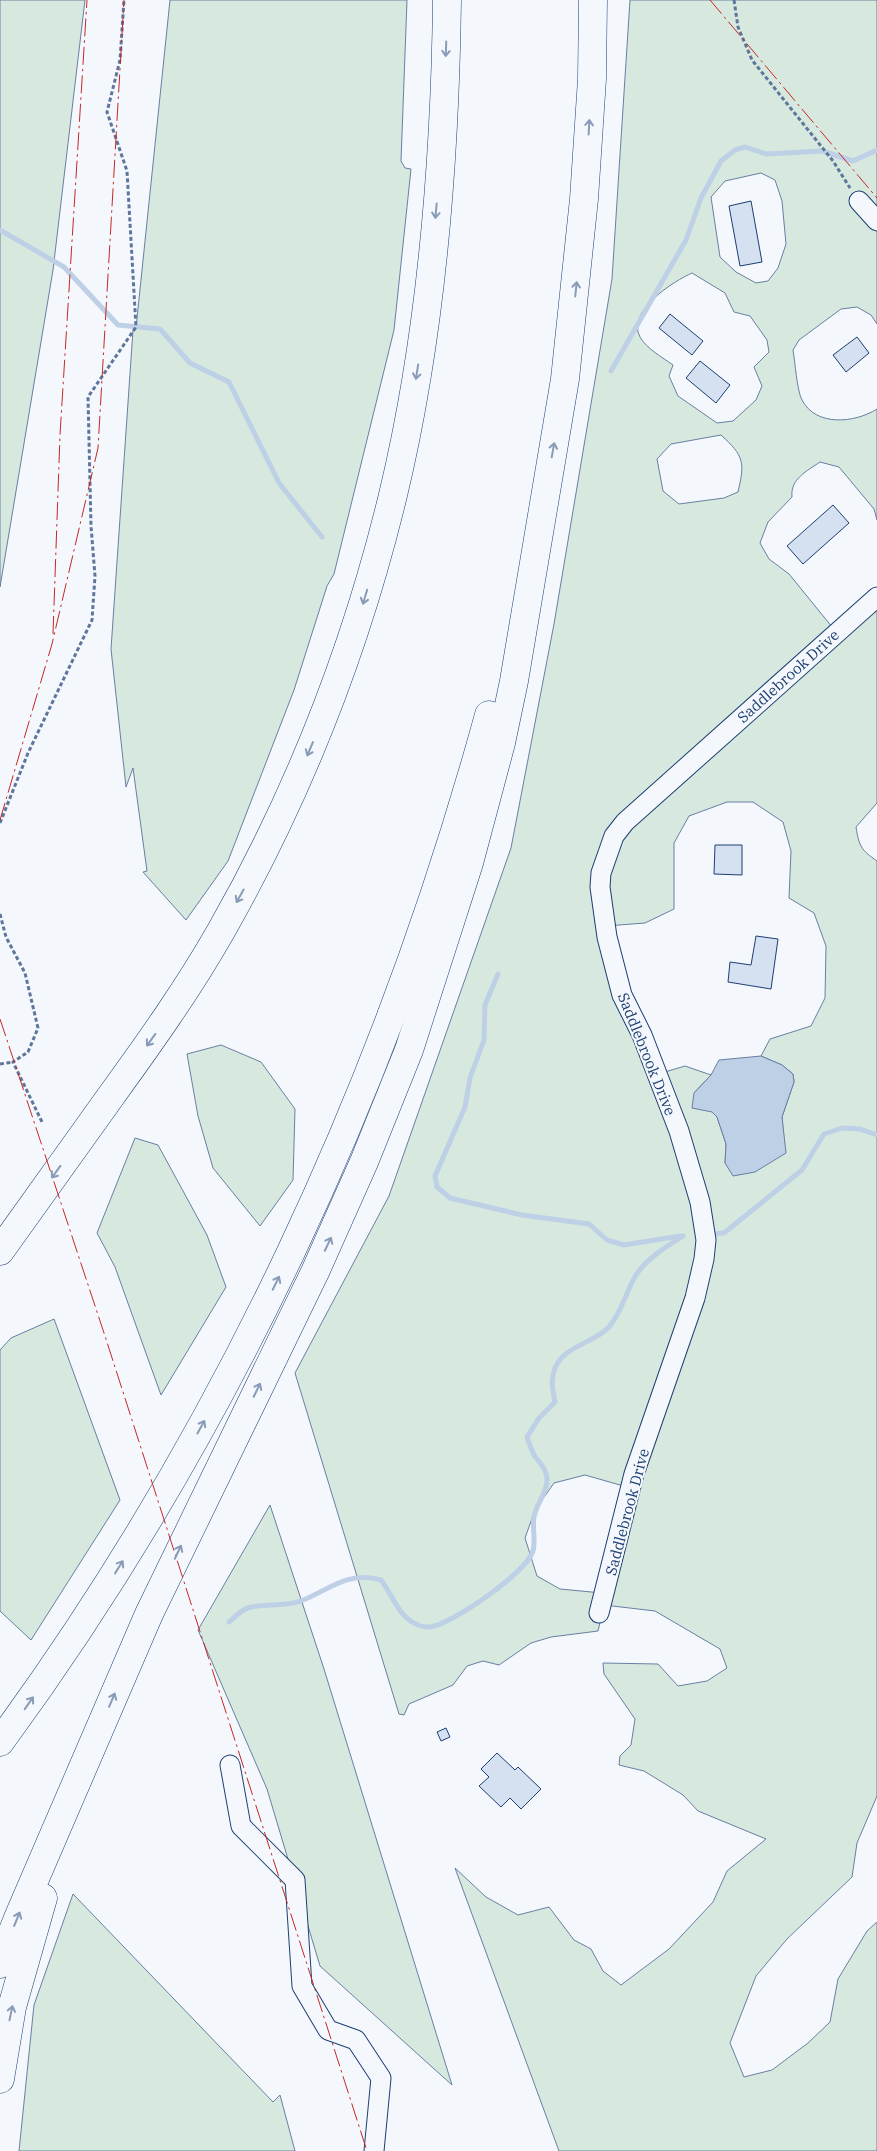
<svg xmlns="http://www.w3.org/2000/svg" width="877" height="2151" font-family="'IBM Plex Serif',serif">
  <rect width="100%" height="100%" fill="#f4f7fb"/>
  <g fill="#d7e8df" stroke="#687fa3" fill-rule="evenodd">
    <path d="M0,0h85l-32,270 -53,317z"/>
    <path d="M170,0h237l-6,161 4,7 6,1 -17,161 -60,244 -7,12 -33,104 -66,171 -42,59 -43,-48 4,-1 -14,-103 -7,19 -15,-138 22,-319 3,-2z"/>
    <path d="M630,0h247v324l-6,-9 -14,-8 -16,2 -42,31 -6,10c2,11 4,41 9,50 14,27 53,23 75,9v111l-3,-11 -35,-42 -19,-5c-13,9 -30,17 -28,35l-24,25 -8,21 9,16 20,15 48,59 40,-33v203l-21,24c3,19 5,23 21,34v935l-20,47 -5,34 -65,62 -31,37 -26,67 14,34 28,-7 36,-27 22,-21 8,-43 29,-48 10,-9v229h-318l-104,-283 31,29 32,18 31,-8 25,33 17,9 12,22 18,14 48,-36 44,-47 14,-31 39,-32 -68,-28 -15,-16 -39,-24 -25,-6 1,-9 11,-11 4,-26 -31,-45 -1,-11 55,1 20,22 29,-5 20,-13 -7,-19 -65,-38 -51,-6 -6,26 -47,6 -20,6 -32,22 -16,-4 -16,5 -14,19 -44,19 -5,11 -5,-1 -104,-341 94,-177 122,-348 43,-224 58,-345zM761,173l14,7 7,21 4,43 -8,24 -10,13 -12,2 -20,-11 -16,-15 -9,-60 14,-16zM692,273l33,20 9,19 16,4 17,24 2,12 -15,15 8,19 -6,14 -23,21 -16,2 -39,-27 -9,-20 4,-11c-11,-8 -26,-16 -33,-28 -14,-26 34,-56 52,-64zM721,435c23,21 24,27 17,57l-14,6 -45,6 -16,-13 -6,-32 14,-15zM727,802h26l30,20 8,29 -2,47 25,15 12,33 -1,52 -14,28 -41,13 -9,17 21,9 11,9 1,8 -12,35 3,36 -60,10 1,-19 -9,-27 -23,-24 17,-18 -26,-9 -27,8 -52,-148 39,-3 29,-14v-66l15,-27zM585,1475l42,12 -25,106 -42,-4 -23,-13 -12,-38 10,-28 19,-27z"/>
    <path d="M221,1045l40,17 34,47 -2,71 -33,46 -47,-58 -15,-52 -11,-62z"/>
    <path d="M135,1138l23,7 49,90 19,52 -65,108 -46,-128 -18,-34z"/>
    <path d="M54,1319l66,181 -89,140 -31,-29v-261l11,-12z"/>
    <path d="M270,1505l54,164 128,416 -132,-119 -53,-177 -69,-159z"/>
    <path d="M73,1894l200,208 7,-7 15,56h-276l15,-146z"/>
  </g>
  <path fill="#bed0e5" stroke="#687fa3" d="M761,1056l21,9 11,9 1,8 -12,35 4,36 -31,19 -22,4 -8,-13 1,-19 -9,-27 -5,-5 -20,-4 2,-15 17,-18 8,-15z"/>
  <g fill="none" stroke-linecap="round" stroke-linejoin="round">
    <g stroke="#bed0e5" stroke-width="5">
      <path d="M0,230l64,37 54,58 42,4 30,34 39,19 50,101 43,54"/>
      <path d="M611,371l75,-131 15,-42 20,-37 14,-11 10,-3 21,7 56,-3 31,10 24,-11"/>
      <path d="M498,974l-13,31 -1,35 -14,38 -5,29 -30,69 2,11 13,11 72,17 67,9 18,16 17,5 56,-9"/>
      <path d="M714,1234l10,-1 78,-63 22,-36 18,-6 18,1 17,6"/>
      <path d="M229,1622c5,-4 12,-12 19,-14 15,-5 36,-1 53,-7 30,-12 45,-30 80,-21 11,14 17,36 35,44 3,2 11,3 15,3 22,-4 95,-54 102,-76 3,-10 -1,-23 1,-34 2,-13 14,-25 13,-39 -1,-10 -8,-16 -13,-23 -3,-6 -5,-12 -7,-18l12,-19 16,-16c-2,-11 -5,-22 0,-34 10,-23 38,-24 54,-41 13,-15 17,-36 27,-52 11,-17 30,-28 47,-39"/>
    </g>
  </g>
  <g fill="#d5e0f0" stroke="#1d3f73">
    <path d="M751,201l11,61 -22,4 -11,-60z"/>
    <path d="M670,314l33,27 -11,14 -33,-27z"/>
    <path d="M857,337l12,16 -23,19 -13,-17z"/>
    <path d="M700,361l30,24 -14,18 -30,-25z"/>
    <path d="M833,505l16,18 -46,41 -16,-18z"/>
    <path d="M715,845h27v30l-28,-1z"/>
    <path d="M756,936l22,3 -7,50 -43,-7 2,-20 21,3z"/>
    <path d="M446,1728l4,9 -9,4 -4,-9z"/>
    <path d="M497,1753l18,17 3,-3 23,22 -20,20 -11,-11 -9,9 -22,-21 10,-9 -8,-8z"/>
  </g>
  <g fill="none" stroke-linecap="round" stroke-linejoin="round">
    <defs>
      <g id="minor">
        <path d="M859,201l18,20"/>
        <path d="M599,1613l35,-139 61,-176 9,-39 2,-19 -6,-38 -21,-71 -37,-96 -20,-40 -15,-58 -7,-50 1,-14 13,-37 11,-14 252,-225"/>
        <path d="M230,1765l11,61 54,54 7,106 26,44 28,10 25,38 -7,73"/>
      </g>
      <g id="highway">
        <path d="M0,1251c37,-52 74,-103 111,-155 39,-54 77,-107 110,-165 78,-137 135,-283 172,-436 38,-158 52,-334 54,-495"/>
        <path d="M0,1742c226,-308 388,-659 489,-1027"/>
        <path d="M0,1964l18,-46 131,-304 166,-342 49,-110 45,-112 60,-187 32,-120 13,-62 51,-302 19,-180 8,-120 1,-79"/>
        <path d="M0,2079l12,-72 31,-109"/>
      </g>
    </defs>
    <use href="#minor" stroke="#1d3f73" stroke-width="21"/>
    <use href="#highway" stroke="#1d3f73" stroke-width="29"/>
    <g stroke="#5e769c" stroke-width="3" stroke-dasharray="4 2.5" stroke-linecap="butt">
      <path d="M734,0l4,27 14,33 81,101 17,27"/>
      <path d="M0,823l28,-70 64,-133 3,-44 -4,-50 -3,-129 48,-70 -9,-156 -20,-59 13,-52 4,-60"/>
      <path d="M0,914l6,23 19,36 13,55 -10,24 -15,10 30,62"/>
      <path d="M0,1064l13,-2"/>
    </g>
    <use href="#minor" stroke="#f4f7fb" stroke-width="19"/>
    <use href="#highway" stroke="#f4f7fb" stroke-width="28"/>
    <g stroke="#c62828" stroke-width="1" stroke-dasharray="18 4 2.5 4" stroke-linecap="butt">
      <path d="M710,0l167,198"/>
      <path d="M53,634l7,-199 27,-435"/>
      <path d="M0,820l52,-176 46,-196 26,-448"/>
      <path d="M0,1019l105,317 262,815"/>
    </g>
  </g>
  <defs><path id="oneway-shaft" d="M-6 0H5M1.5-3L5.5 0L1.5 3" fill="none" stroke-width="1.6" stroke-linecap="round" stroke-linejoin="round" transform="scale(1.25)"/></defs>
  <g stroke="#889bb7">
    <use href="#oneway-shaft" transform="translate(446 49) rotate(92)"/>
    <use href="#oneway-shaft" transform="translate(589 127) rotate(-87)"/>
    <use href="#oneway-shaft" transform="translate(436 211) rotate(95)"/>
    <use href="#oneway-shaft" transform="translate(576 289) rotate(-84)"/>
    <use href="#oneway-shaft" transform="translate(417 372) rotate(99)"/>
    <use href="#oneway-shaft" transform="translate(553 450) rotate(-80)"/>
    <use href="#oneway-shaft" transform="translate(365 597) rotate(107)"/>
    <use href="#oneway-shaft" transform="translate(310 749) rotate(113)"/>
    <use href="#oneway-shaft" transform="translate(240 896) rotate(119)"/>
    <use href="#oneway-shaft" transform="translate(151 1040) rotate(126)"/>
    <use href="#oneway-shaft" transform="translate(56 1172) rotate(126)"/>
    <use href="#oneway-shaft" transform="translate(328 1244) rotate(-65)"/>
    <use href="#oneway-shaft" transform="translate(276 1283) rotate(-64)"/>
    <use href="#oneway-shaft" transform="translate(257 1390) rotate(-64)"/>
    <use href="#oneway-shaft" transform="translate(201 1427) rotate(-61)"/>
    <use href="#oneway-shaft" transform="translate(178 1552) rotate(-65)"/>
    <use href="#oneway-shaft" transform="translate(119 1567) rotate(-58)"/>
    <use href="#oneway-shaft" transform="translate(112 1700) rotate(-67)"/>
    <use href="#oneway-shaft" transform="translate(29 1703) rotate(-55)"/>
    <use href="#oneway-shaft" transform="translate(17 1919) rotate(-68)"/>
    <use href="#oneway-shaft" transform="translate(11 2013) rotate(-78)"/>
  </g>
  <g text-anchor="middle" dominant-baseline="central" stroke-width="4" stroke-linejoin="round" paint-order="stroke">
    <g font-size="15" fill="#1d3f73" stroke="#f4f7fb">
      <text transform="translate(788 676) rotate(-42)">Saddlebrook Drive</text>
      <text transform="translate(647 1054) rotate(68)">Saddlebrook Drive</text>
      <text transform="translate(627 1512) rotate(-75)">Saddlebrook Drive</text>
    </g>
  </g>
</svg>
